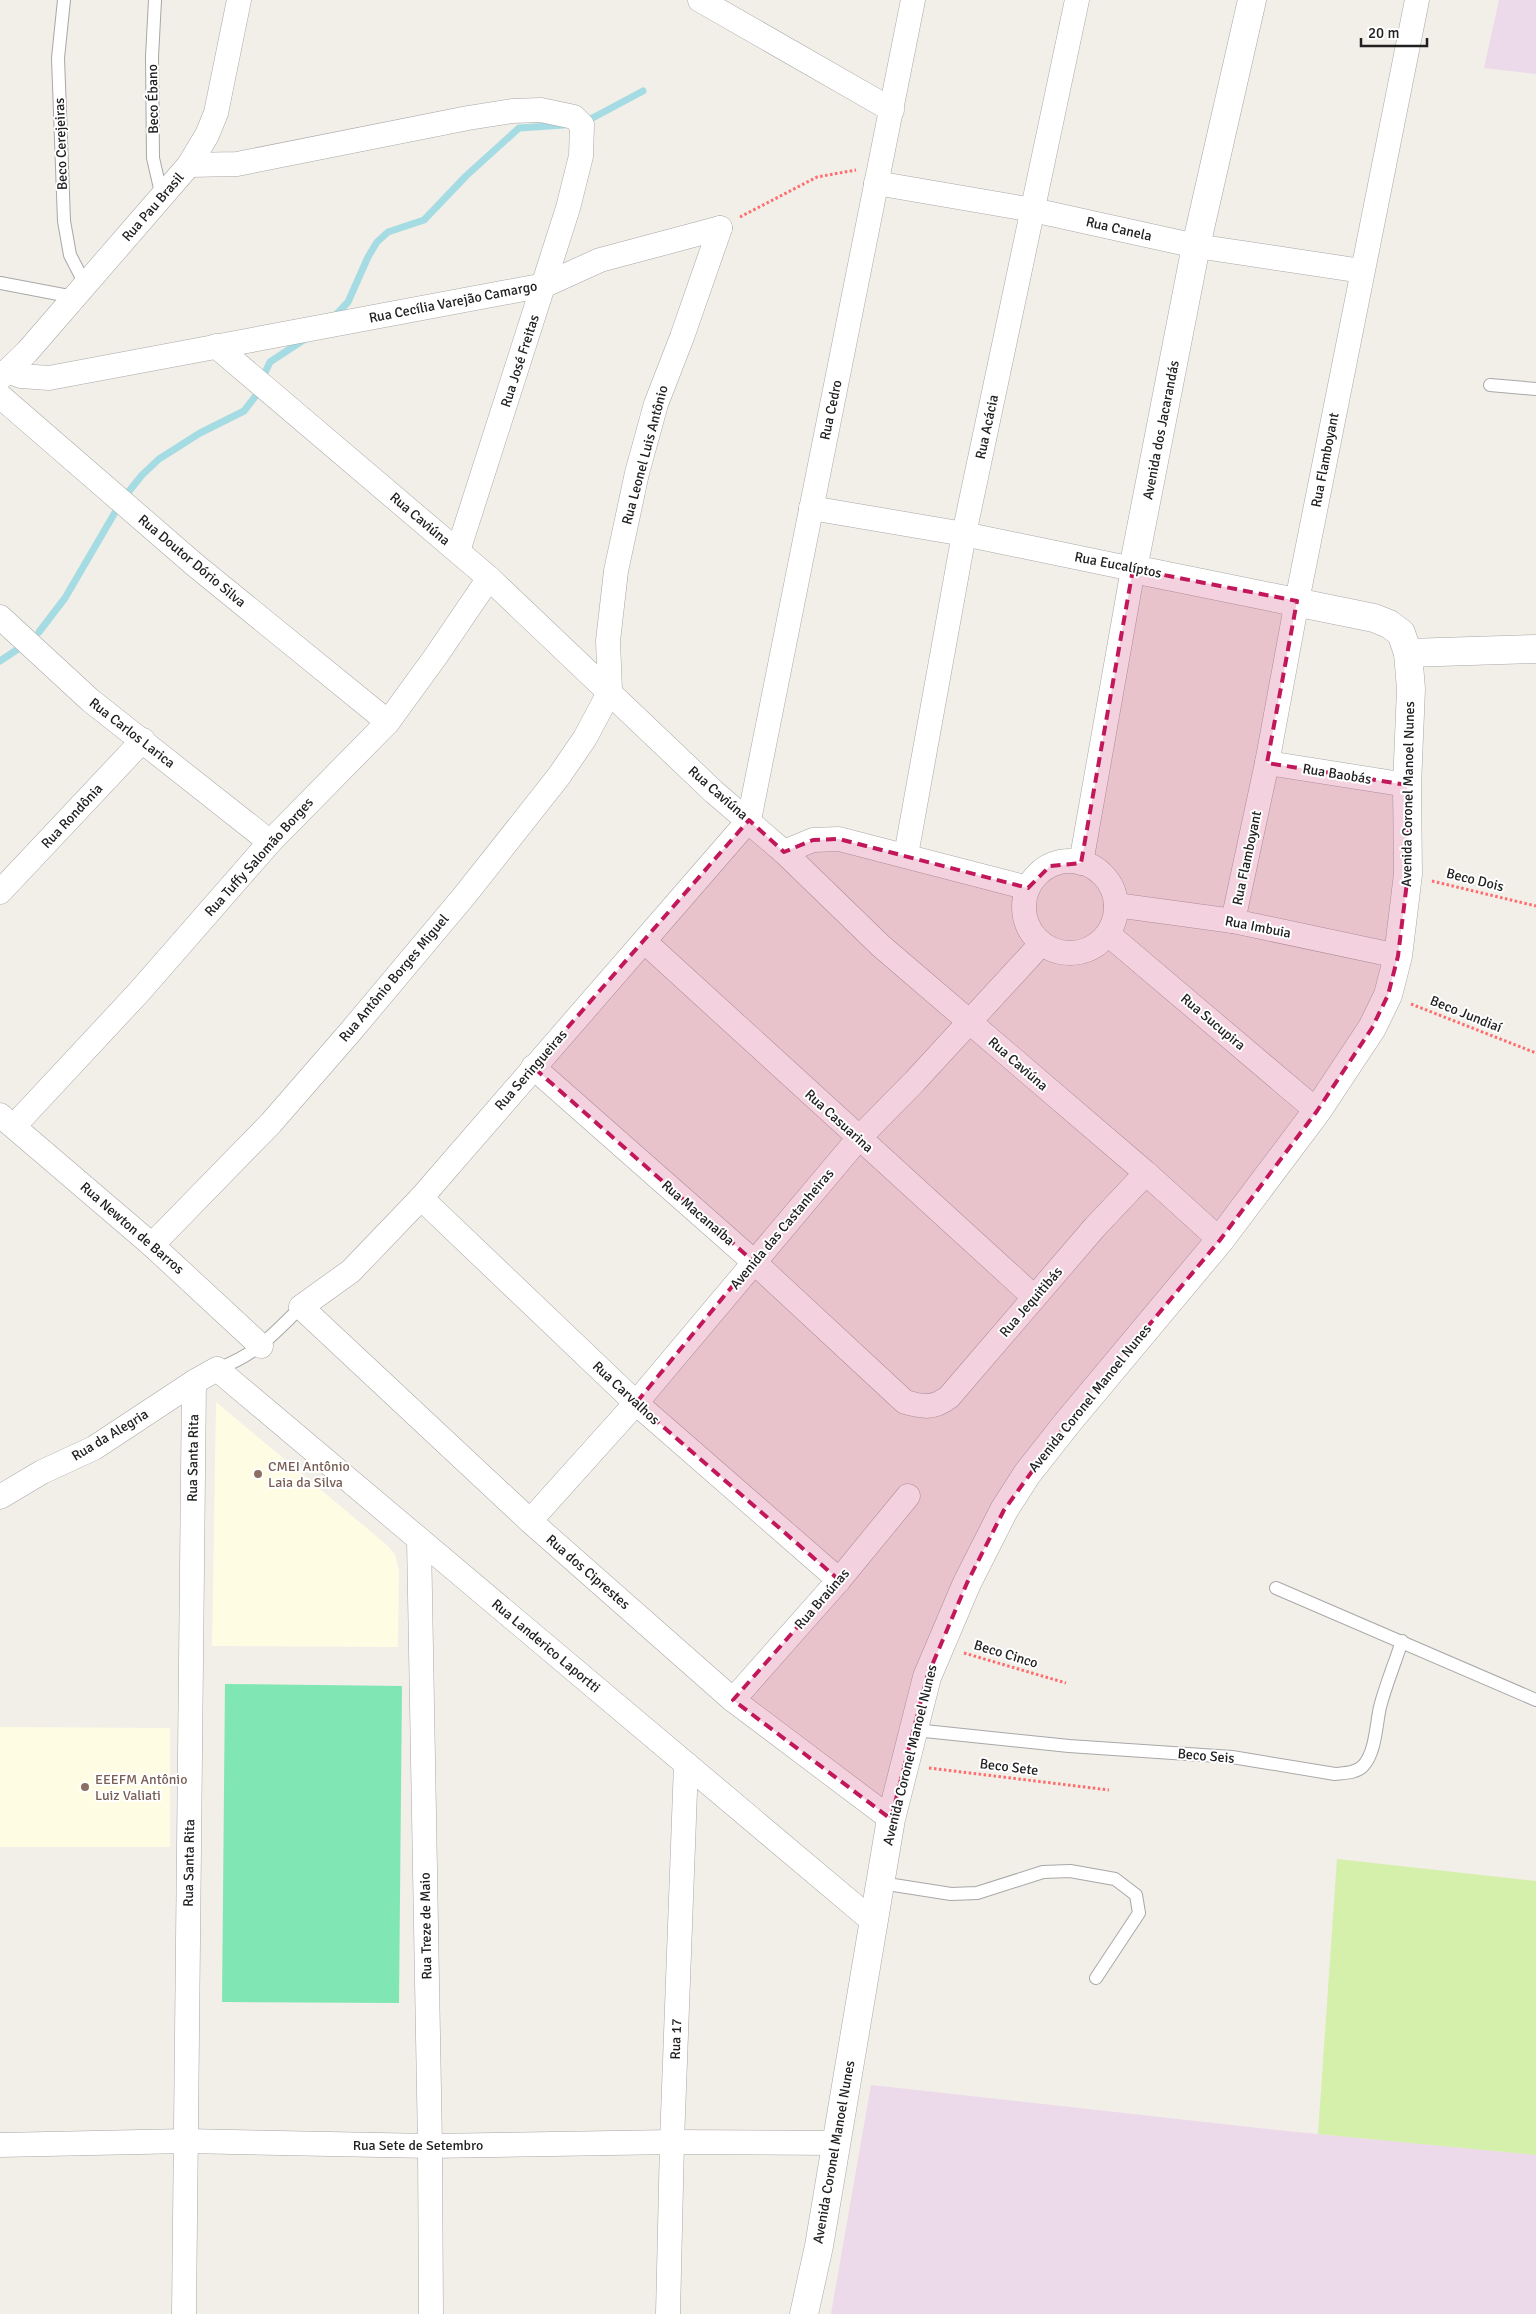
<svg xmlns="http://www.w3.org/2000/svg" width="1536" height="2314" font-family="Signika,sans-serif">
  <rect width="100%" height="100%" fill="#f2eee8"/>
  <g fill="#ecd9ea">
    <path d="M1499,0h37v74l-52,-6z"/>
    <path d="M871,2085l415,46 250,24v159h-705z"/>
  </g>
  <g fill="#fffce4">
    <path d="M216,1402l172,144 7,9 4,15 -1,77 -186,-1z"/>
    <path d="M0,1727l170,1v119h-170z"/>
  </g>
  <path fill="#d4f0aa" d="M1337,1859l199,22v274l-218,-21z"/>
  <path fill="#80e7b4" d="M225,1684l177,2 -3,317 -177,-1z"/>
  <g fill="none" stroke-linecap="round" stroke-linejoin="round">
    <g stroke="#a5dce3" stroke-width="7">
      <path d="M585,122l58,-31"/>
      <path d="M334,317l14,-15 20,-45 9,-15 11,-10 36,-12 42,-44 53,-48 45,-3"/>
      <path d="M262,379l8,-17 35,-23"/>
      <path d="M126,495l16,-20 17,-16 41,-26 44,-22 14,-18"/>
      <path d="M39,632l26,-34 52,-89"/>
      <path d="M0,661l21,-14"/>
    </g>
    <defs>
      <g id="service">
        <path d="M64,0l-6,58 6,163 6,34 15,29"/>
        <path d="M155,0l-3,57 1,101 9,39"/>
        <path d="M0,283l74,14"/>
        <path d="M1490,385l46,4"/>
        <path d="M217,1369c39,-14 55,-34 84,-62"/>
        <path d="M1276,1588l260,112"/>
        <path d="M915,1730l154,16 163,11 103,17c10,-1 21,-1 28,-8 13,-14 13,-42 17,-59 6,-23 15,-44 22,-66"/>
        <path d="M881,1883l70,11 26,-1 66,-21 27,-1 45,8 21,16 3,18 -43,65"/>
      </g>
      <g id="minor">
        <path d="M700,0l192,110"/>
        <path d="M189,165l48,-1 231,-46 44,-7 29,-1 33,7 8,8 -1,31 -13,52 -110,343"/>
        <path d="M876,183l157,27 163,36 166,25"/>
        <path d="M216,346l273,232 225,214 70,60 97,94 265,227 74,67"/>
        <path d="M8,371l13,5 28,2 496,-93 55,-25 120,-32"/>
        <path d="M0,378l27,-26 162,-187 18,-30 9,-22 23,-113"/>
        <path d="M0,396l195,169 193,157"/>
        <path d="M811,508l153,26 169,35 -52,294"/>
        <path d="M0,617l90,83 180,142"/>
        <path d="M1267,763l140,22"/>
        <path d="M784,852l29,-12 26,-1 189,49"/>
        <path d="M906,855l58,-321 113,-534"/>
        <circle cx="1070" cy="907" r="46"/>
        <path d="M0,892l143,-152"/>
        <path d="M1116,905l117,16 165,35"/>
        <path d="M1233,921l34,-158 30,-162 120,-601"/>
        <path d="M1108,934l209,177"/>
        <path d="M645,942l389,355"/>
        <path d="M533,1067l220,194 152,141c19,5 28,7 44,-5l146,-170 51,-54"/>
        <path d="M0,1115l152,130 109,101"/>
        <path d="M15,1125l124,-133 131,-150 118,-120 48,-66 53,-78"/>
        <path d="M421,1198l215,205 203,177"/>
        <path d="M152,1245l119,-122 80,-92 114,-136 94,-119 26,-38 25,-47 -2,-50 8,-70 21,-98 19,-69 26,-67 38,-109"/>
        <path d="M0,1497l42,-25 52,-24 100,-66 23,-13 658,554"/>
        <path d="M530,1521l106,-118 222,-264 57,-58 126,-137"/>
        <path d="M419,1539l11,607 1,168"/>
        <path d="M733,1700l106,-120 69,-84"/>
        <path d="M891,1819l-158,-119 -203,-179 -229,-214 50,-36 70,-73 328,-378 164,-820"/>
        <path d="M0,2145l186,-4 244,5 242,-4 163,1"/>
        <path d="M184,2314l10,-932"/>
        <path d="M668,2314l4,-172 14,-378"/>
      </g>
      <g id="tertiary">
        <path d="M1408,653l128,-4"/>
        <path d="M804,2314l15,-68 72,-427 36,-142 40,-94 37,-73 23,-36 41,-52 152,-182 97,-129 55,-83 16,-33 10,-39 10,-82 -1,-89 4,-96 -3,-36 -7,-20 -12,-9 -15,-6 -241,-49 63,-323 56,-246"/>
      </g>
    </defs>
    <use href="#service" stroke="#a8a8a8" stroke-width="14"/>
    <use href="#minor" stroke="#a8a8a8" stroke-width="25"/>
    <use href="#tertiary" stroke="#a8a8a8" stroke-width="29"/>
    <g stroke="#ff6c6d" stroke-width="3" stroke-dasharray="2.5 2.5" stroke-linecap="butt">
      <path d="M740,217l77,-40 39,-7"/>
      <path d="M1432,881l104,25"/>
      <path d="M1411,1004l125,49"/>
      <path d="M964,1653l102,30"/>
      <path d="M929,1768l180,22"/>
    </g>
    <use href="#service" stroke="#fff" stroke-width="12"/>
    <use href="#minor" stroke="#fff" stroke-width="24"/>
    <use href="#tertiary" stroke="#fff" stroke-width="28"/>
  </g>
  <path fill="#c2185b" fill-opacity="0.2" stroke="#c2185b" stroke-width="4" stroke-dasharray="10 6" stroke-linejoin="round" d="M1133,569l164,32 -30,162 140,22 1,89 -10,82 -10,39 -16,33 -55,83 -97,129 -152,182 -64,88 -37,73 -40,94 -36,142 -158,-119 106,-120 -203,-177 117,-142 -220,-194 216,-247 35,32 29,-12 26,-1 189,49 22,-22 31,-3z"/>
  <g fill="#8d6e63" stroke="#fff" stroke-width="2">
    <circle cx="258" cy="1474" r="5"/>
    <circle cx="85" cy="1787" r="5"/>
  </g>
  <g text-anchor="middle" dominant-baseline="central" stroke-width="4" stroke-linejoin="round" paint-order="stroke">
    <g font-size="14" fill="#212121" stroke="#fff">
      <text transform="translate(153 99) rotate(-91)">Beco Ébano</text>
      <text transform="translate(61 144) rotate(-92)">Beco Cerejeiras</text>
      <text transform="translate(153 207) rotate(-49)">Rua Pau Brasil</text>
      <text transform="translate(1119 229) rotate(13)">Rua Canela</text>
      <text transform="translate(453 302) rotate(-11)">Rua Cecília Varejão Camargo</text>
      <text transform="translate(520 361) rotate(-72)">Rua José Freitas</text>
      <text transform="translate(831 410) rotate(-78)">Rua Cedro</text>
      <text transform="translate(987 427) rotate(-78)">Rua Acácia</text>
      <text transform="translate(1161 430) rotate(-79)">Avenida dos Jacarandás</text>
      <text transform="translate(645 455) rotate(-75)">Rua Leonel Luis Antônio</text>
      <text transform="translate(1325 460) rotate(-79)">Rua Flamboyant</text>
      <text transform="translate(420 519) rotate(40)">Rua Caviúna</text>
      <text transform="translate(192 561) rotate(40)">Rua Doutor Dório Silva</text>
      <text transform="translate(1118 565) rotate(11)">Rua Eucalíptos</text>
      <text transform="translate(132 733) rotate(38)">Rua Carlos Larica</text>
      <text transform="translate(1337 774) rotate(9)">Rua Baobás</text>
      <text transform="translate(718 793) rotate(41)">Rua Caviúna</text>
      <text transform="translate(1408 794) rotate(-89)">Avenida Coronel Manoel Nunes</text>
      <text transform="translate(72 816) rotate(-47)">Rua Rondônia</text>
      <text transform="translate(259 857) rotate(-48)">Rua Tuffy Salomão Borges</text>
      <text transform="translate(1247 858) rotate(-78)">Rua Flamboyant</text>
      <text transform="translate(1475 880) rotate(14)">Beco Dois</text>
      <text transform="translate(1258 927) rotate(11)">Rua Imbuia</text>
      <text transform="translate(394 978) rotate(-50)">Rua Antônio Borges Miguel</text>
      <text transform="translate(1466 1014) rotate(22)">Beco Jundiaí</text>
      <text transform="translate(1213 1022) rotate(40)">Rua Sucupira</text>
      <text transform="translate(1018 1064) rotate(41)">Rua Caviúna</text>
      <text transform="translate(531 1070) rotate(-49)">Rua Seringueiras</text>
      <text transform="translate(839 1121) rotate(42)">Rua Casuarina</text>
      <text transform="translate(698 1213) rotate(41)">Rua Macanaíba</text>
      <text transform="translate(132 1228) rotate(41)">Rua Newton de Barros</text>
      <text transform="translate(782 1229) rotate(-50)">Avenida das Castanheiras</text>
      <text transform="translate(1031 1302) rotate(-49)">Rua Jequitibás</text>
      <text transform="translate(626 1393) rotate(43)">Rua Carvalhos</text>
      <text transform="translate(1090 1398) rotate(-51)">Avenida Coronel Manoel Nunes</text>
      <text transform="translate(110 1435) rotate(-31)">Rua da Alegria</text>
      <text transform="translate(193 1458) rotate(-89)">Rua Santa Rita</text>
      <text transform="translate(588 1572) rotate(41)">Rua dos Ciprestes</text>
      <text transform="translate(822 1599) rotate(-49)">Rua Braúnas</text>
      <text transform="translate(546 1646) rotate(40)">Rua Landerico Laportti</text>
      <text transform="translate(1006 1654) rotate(17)">Beco Cinco</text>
      <text transform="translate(910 1755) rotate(-76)">Avenida Coronel Manoel Nunes</text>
      <text transform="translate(1206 1756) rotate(5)">Beco Seis</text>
      <text transform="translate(1009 1767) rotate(7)">Beco Sete</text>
      <text transform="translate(189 1863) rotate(-89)">Rua Santa Rita</text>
      <text transform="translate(426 1926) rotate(-91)">Rua Treze de Maio</text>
      <text transform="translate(676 2039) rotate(-88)">Rua 17</text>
      <text x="418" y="2145">Rua Sete de Setembro</text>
      <text transform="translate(834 2152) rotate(-80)">Avenida Coronel Manoel Nunes</text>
    </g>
    <g font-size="14" fill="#785e54" stroke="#fff" text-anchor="start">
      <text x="268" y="1466">CMEI Antônio<tspan x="268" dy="16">Laia da Silva</tspan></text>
      <text x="95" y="1779">EEEFM Antônio<tspan x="95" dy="16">Luiz Valiati</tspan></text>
    </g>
  </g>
  <path d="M1361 38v8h66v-8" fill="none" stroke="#212121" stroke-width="2.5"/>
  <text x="1368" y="38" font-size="15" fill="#212121" stroke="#ffffff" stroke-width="4" paint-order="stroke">20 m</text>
</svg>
